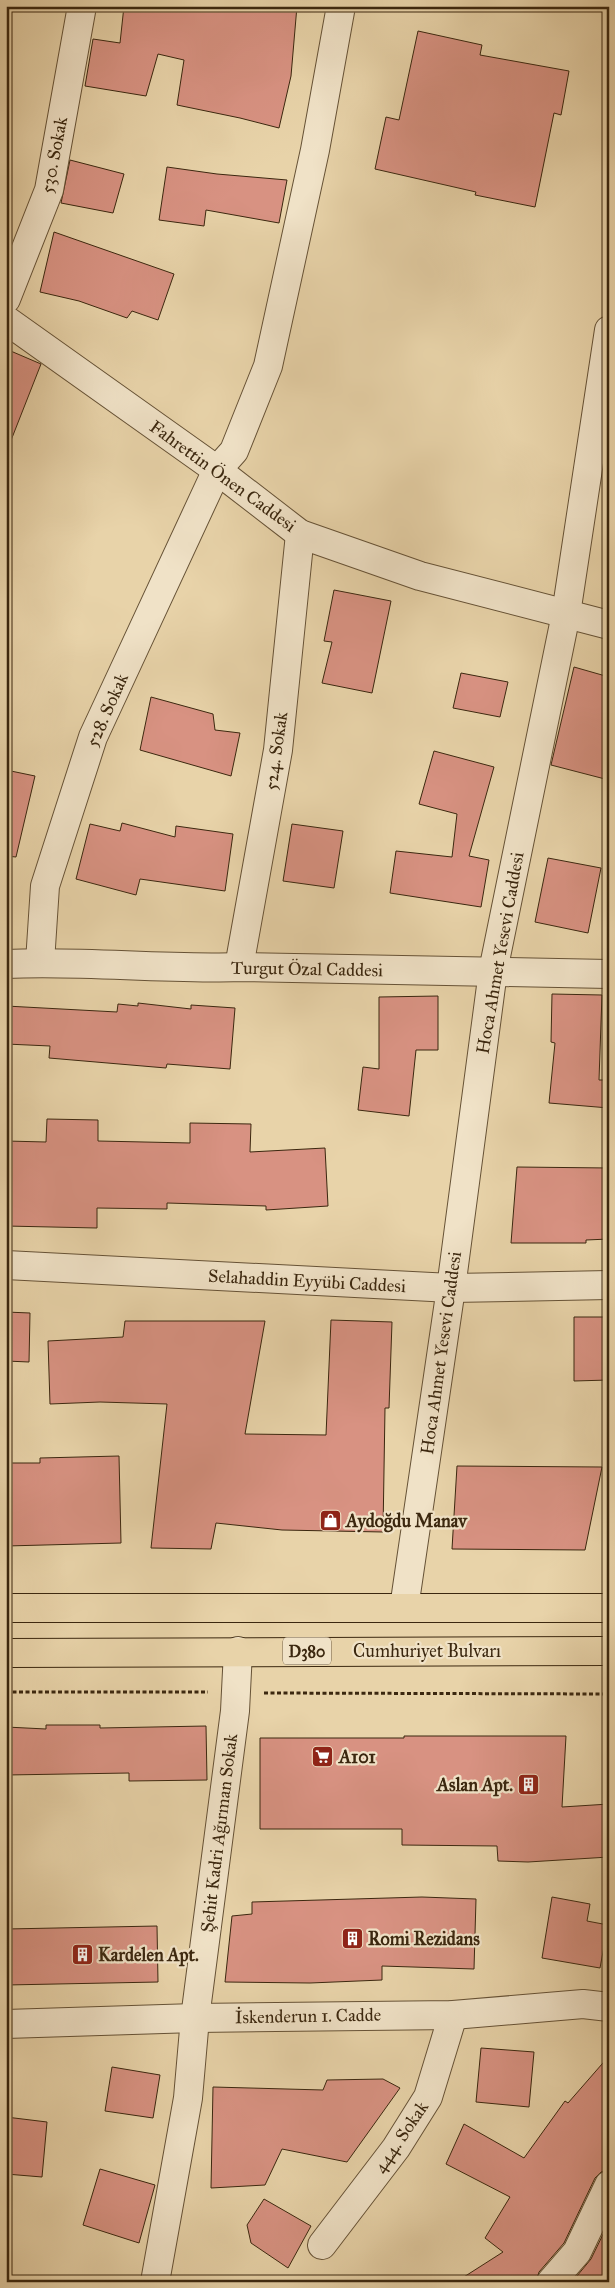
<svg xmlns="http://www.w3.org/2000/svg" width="615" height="2288" font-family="'IM FELL Great Primer',serif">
  <rect width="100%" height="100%" fill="#e8d3a9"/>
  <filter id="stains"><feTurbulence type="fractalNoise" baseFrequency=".004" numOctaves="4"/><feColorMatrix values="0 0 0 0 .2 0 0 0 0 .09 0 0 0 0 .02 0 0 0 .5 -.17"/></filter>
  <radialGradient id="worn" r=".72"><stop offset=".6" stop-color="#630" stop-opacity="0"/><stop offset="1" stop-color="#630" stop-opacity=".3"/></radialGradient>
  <g fill="#d89282" stroke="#3b270f">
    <path d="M124,6h173l-6,70 -12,52 -39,-10 -63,-13 7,-45 -26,-6 -12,42 -61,-10 8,-47 27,4z"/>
    <path d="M418,31l64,14 -2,10 89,16 -8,44 -7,-2 -19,94 -60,-12 1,-3 -101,-23 11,-52 13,3z"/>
    <path d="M70,160l54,14 -11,39 -52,-10z"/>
    <path d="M167,167l50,7 70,6 -8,43 -73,-13 -2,16 -45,-6z"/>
    <path d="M54,232l120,42 -16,46 -26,-9 -5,7 -48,-17 -39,-9z"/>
    <path d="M6,349l35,15 -33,84h-2z"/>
    <path d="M334,590l57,11 -19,92 -50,-10 10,-41 -8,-1z"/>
    <path d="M574,667l35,10v90l-4,12 -54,-14z"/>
    <path d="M461,673l47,9 -8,35 -47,-9z"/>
    <path d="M151,697l62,17 2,16 25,3 -9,43 -91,-26z"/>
    <path d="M434,751l60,16 -25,89 20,4 -8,47 -91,-14 6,-42 56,6 5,-43 -38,-10z"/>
    <path d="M6,770l29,6 -19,81 -10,-1z"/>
    <path d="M122,823l53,14 1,-11 57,8 -8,57 -85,-12 -4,16 -60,-16 14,-55 30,7z"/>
    <path d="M292,824l51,7 -9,57 -51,-7z"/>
    <path d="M548,858l53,10 -13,65 -53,-11z"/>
    <path d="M552,994l50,1 -3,85h10v28l-60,-5 6,-60 -4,-1z"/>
    <path d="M438,996v54h-22l-7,66 -51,-6 5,-43 16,2v-72z"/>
    <path d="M138,1003l53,6v-4l44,3 -5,61 -63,-5 -1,4 -117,-10 1,-12 -44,-2v-38l111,6 1,-8 20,2z"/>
    <path d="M47,1119l51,1v21l92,2v-20l61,1 -1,28 75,-4 3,58 -62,4v-4l-99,-3v6l-70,-1v20l-91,-2v-85l40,1z"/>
    <path d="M517,1167l92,1v71l-23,1v3h-75z"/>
    <path d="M6,1312l24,1 -1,49 -23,-1z"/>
    <path d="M574,1317h35v63l-35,1z"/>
    <path d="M331,1320l61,2 -3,86h-4l-2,124 -101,-2 -66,-7 -5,26 -60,-1 16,-144 -67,-2 -50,2 -2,-63 75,-4 2,-16h140l-20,113 81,1z"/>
    <path d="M119,1456l2,87 -115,3v-83h34v-5z"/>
    <path d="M457,1466l145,1 -17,83 -133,-1z"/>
    <path d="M46,1725h54v3l106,-2 1,54 -78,1v-8l-123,2v-48l40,2z"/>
    <path d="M404,1736h162l-4,71 47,-3v53l-81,5 -30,-1 -1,-15 -95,-1v-16h-142v-91h144z"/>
    <path d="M422,1897l54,2 -2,70 -92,-3v14l-72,3 -85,-1 7,-66 20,-2v-12z"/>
    <path d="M552,1897l38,7 -3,17 21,4 -8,43 -58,-10z"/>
    <path d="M157,1926l1,56 -152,3v-56z"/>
    <path d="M481,2048l53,4 -5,55 -53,-5z"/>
    <path d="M609,2056v114l-8,2 -6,6 -31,65 -25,29 -3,10h-80l47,-30 -18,-14 25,-41 -64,-33 18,-40 60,34 41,-57 3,2z"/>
    <path d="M112,2067l48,8 -7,43 -48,-7z"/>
    <path d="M383,2079l17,9 -53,74 -65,-13 -17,36 -54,3 2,-101 110,3 4,-10z"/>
    <path d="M6,2117l41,5 -5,55 -36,-3z"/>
    <path d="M100,2169l55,16 -16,58 -56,-18z"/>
    <path d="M264,2199l47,27 -23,42 -37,-25 -4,-18z"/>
    <path d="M609,2222v60h-37l19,-23z"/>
  </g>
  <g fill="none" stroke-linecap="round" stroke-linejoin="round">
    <defs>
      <g id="minor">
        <path d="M6,299l43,-109 33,-184"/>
        <path d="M40,962l5,-76 48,-149 124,-267 17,-19 34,-85 47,-216 26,-144"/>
        <path d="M239,967l39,-217 22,-216"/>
        <path d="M322,2245l74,-97 32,-51 25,-82"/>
        <path d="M155,2282l33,-184 7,-80 40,-307 3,-60"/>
        <path d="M551,2282l26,-30 32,-67"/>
      </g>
      <g id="tertiary">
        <path d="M6,320l211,150 83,64 120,42 189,49"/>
        <path d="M6,964c78,-4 155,6 233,3l370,7"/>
        <path d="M6,1265l445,23 158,-3"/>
        <path d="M404,1608l47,-320 42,-317 73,-357 43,-284"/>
        <path d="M6,2024l189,-6 258,-3 130,-11 26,3"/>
      </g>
      <g id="primary">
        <path d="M6,1608h603"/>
        <path d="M6,1653l603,-2"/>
      </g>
    </defs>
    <use href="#minor" stroke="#665236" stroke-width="30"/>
    <use href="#tertiary" stroke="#665236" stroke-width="30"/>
    <use href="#primary" stroke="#3b270f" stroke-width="30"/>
    <g stroke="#3b270f" stroke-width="3" stroke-dasharray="4 2.5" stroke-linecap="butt">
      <path d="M6,1692h202"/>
      <path d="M264,1693l345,1"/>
    </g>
    <use href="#minor" stroke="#f0e2c7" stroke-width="28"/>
    <use href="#tertiary" stroke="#f0e2c7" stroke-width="28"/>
    <use href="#primary" stroke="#e8d3a9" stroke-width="28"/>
  </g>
  <defs>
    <symbol id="shop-square" viewBox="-11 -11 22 22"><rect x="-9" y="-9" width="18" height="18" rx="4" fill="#8f2418" stroke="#f0e2c7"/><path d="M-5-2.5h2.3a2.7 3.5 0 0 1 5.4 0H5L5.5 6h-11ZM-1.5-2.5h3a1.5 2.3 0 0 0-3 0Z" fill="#fff"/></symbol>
    <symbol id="supermarket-square" viewBox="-11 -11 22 22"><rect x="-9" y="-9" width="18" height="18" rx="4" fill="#8f2418" stroke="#f0e2c7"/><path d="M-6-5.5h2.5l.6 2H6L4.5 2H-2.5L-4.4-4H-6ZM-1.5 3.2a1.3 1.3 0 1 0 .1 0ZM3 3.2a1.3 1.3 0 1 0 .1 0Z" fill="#fff"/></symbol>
    <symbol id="building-square" viewBox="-11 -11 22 22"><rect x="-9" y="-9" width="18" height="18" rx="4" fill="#8f2418" stroke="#f0e2c7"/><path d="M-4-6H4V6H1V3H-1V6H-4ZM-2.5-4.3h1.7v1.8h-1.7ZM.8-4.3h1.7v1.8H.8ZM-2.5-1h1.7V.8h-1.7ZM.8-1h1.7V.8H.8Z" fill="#fff"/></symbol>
  </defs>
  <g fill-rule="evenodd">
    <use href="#shop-square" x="318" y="1508" width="25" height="25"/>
    <use href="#supermarket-square" x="310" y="1744" width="25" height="25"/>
    <use href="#building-square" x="516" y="1772" width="25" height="25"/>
    <use href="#building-square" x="340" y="1926" width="25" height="25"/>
    <use href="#building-square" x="70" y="1942" width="25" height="25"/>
  </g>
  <g text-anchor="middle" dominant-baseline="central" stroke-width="4.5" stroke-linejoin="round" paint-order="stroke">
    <rect fill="#f0e2c7" stroke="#715f46" stroke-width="1" x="283" y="1637.5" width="48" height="27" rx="4"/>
    <g font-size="16" font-weight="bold" fill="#3b270f">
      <text x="307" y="1651">D380</text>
    </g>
    <g font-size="18" fill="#3b270f" stroke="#f0e2c7">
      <text transform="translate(54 155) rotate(-79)">530. Sokak</text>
      <text transform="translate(223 476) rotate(36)">Fahrettin Önen Caddesi</text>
      <text transform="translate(107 710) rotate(-66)">528. Sokak</text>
      <text transform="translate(276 751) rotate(-82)">524. Sokak</text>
      <text transform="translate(500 953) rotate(-80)">Hoca Ahmet Yesevi Caddesi</text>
      <text transform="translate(307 969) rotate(1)">Turgut Özal Caddesi</text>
      <text transform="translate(307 1281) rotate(3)">Selahaddin Eyyübi Caddesi</text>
      <text transform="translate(441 1353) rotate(-82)">Hoca Ahmet Yesevi Caddesi</text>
      <text x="427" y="1651">Cumhuriyet Bulvarı</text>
      <text transform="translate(219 1833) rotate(-83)">Şehit Kadri Ağırman Sokak</text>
      <text transform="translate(308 2016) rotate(-1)">İskenderun 1. Cadde</text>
      <text transform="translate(401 2137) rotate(-56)">444. Sokak</text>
    </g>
    <g font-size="18" font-weight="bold" fill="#3b270f" stroke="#f0e2c7" text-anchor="start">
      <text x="346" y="1521">Aydoğdu Manav</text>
      <text x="339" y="1757">A101</text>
      <text x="513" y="1785" text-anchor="end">Aslan Apt.</text>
      <text x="368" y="1939">Romi Rezidans</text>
      <text x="98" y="1955">Kardelen Apt.</text>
    </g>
  </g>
  <rect width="615" height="2288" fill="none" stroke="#e8d3a9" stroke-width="25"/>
  <rect x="8" y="8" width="600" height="2273" fill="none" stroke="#3b270f" stroke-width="2.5"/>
  <rect x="12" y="12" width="590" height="2263" fill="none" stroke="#3b270f"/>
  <rect width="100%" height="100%" filter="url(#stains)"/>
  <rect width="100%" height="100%" fill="url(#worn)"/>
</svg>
